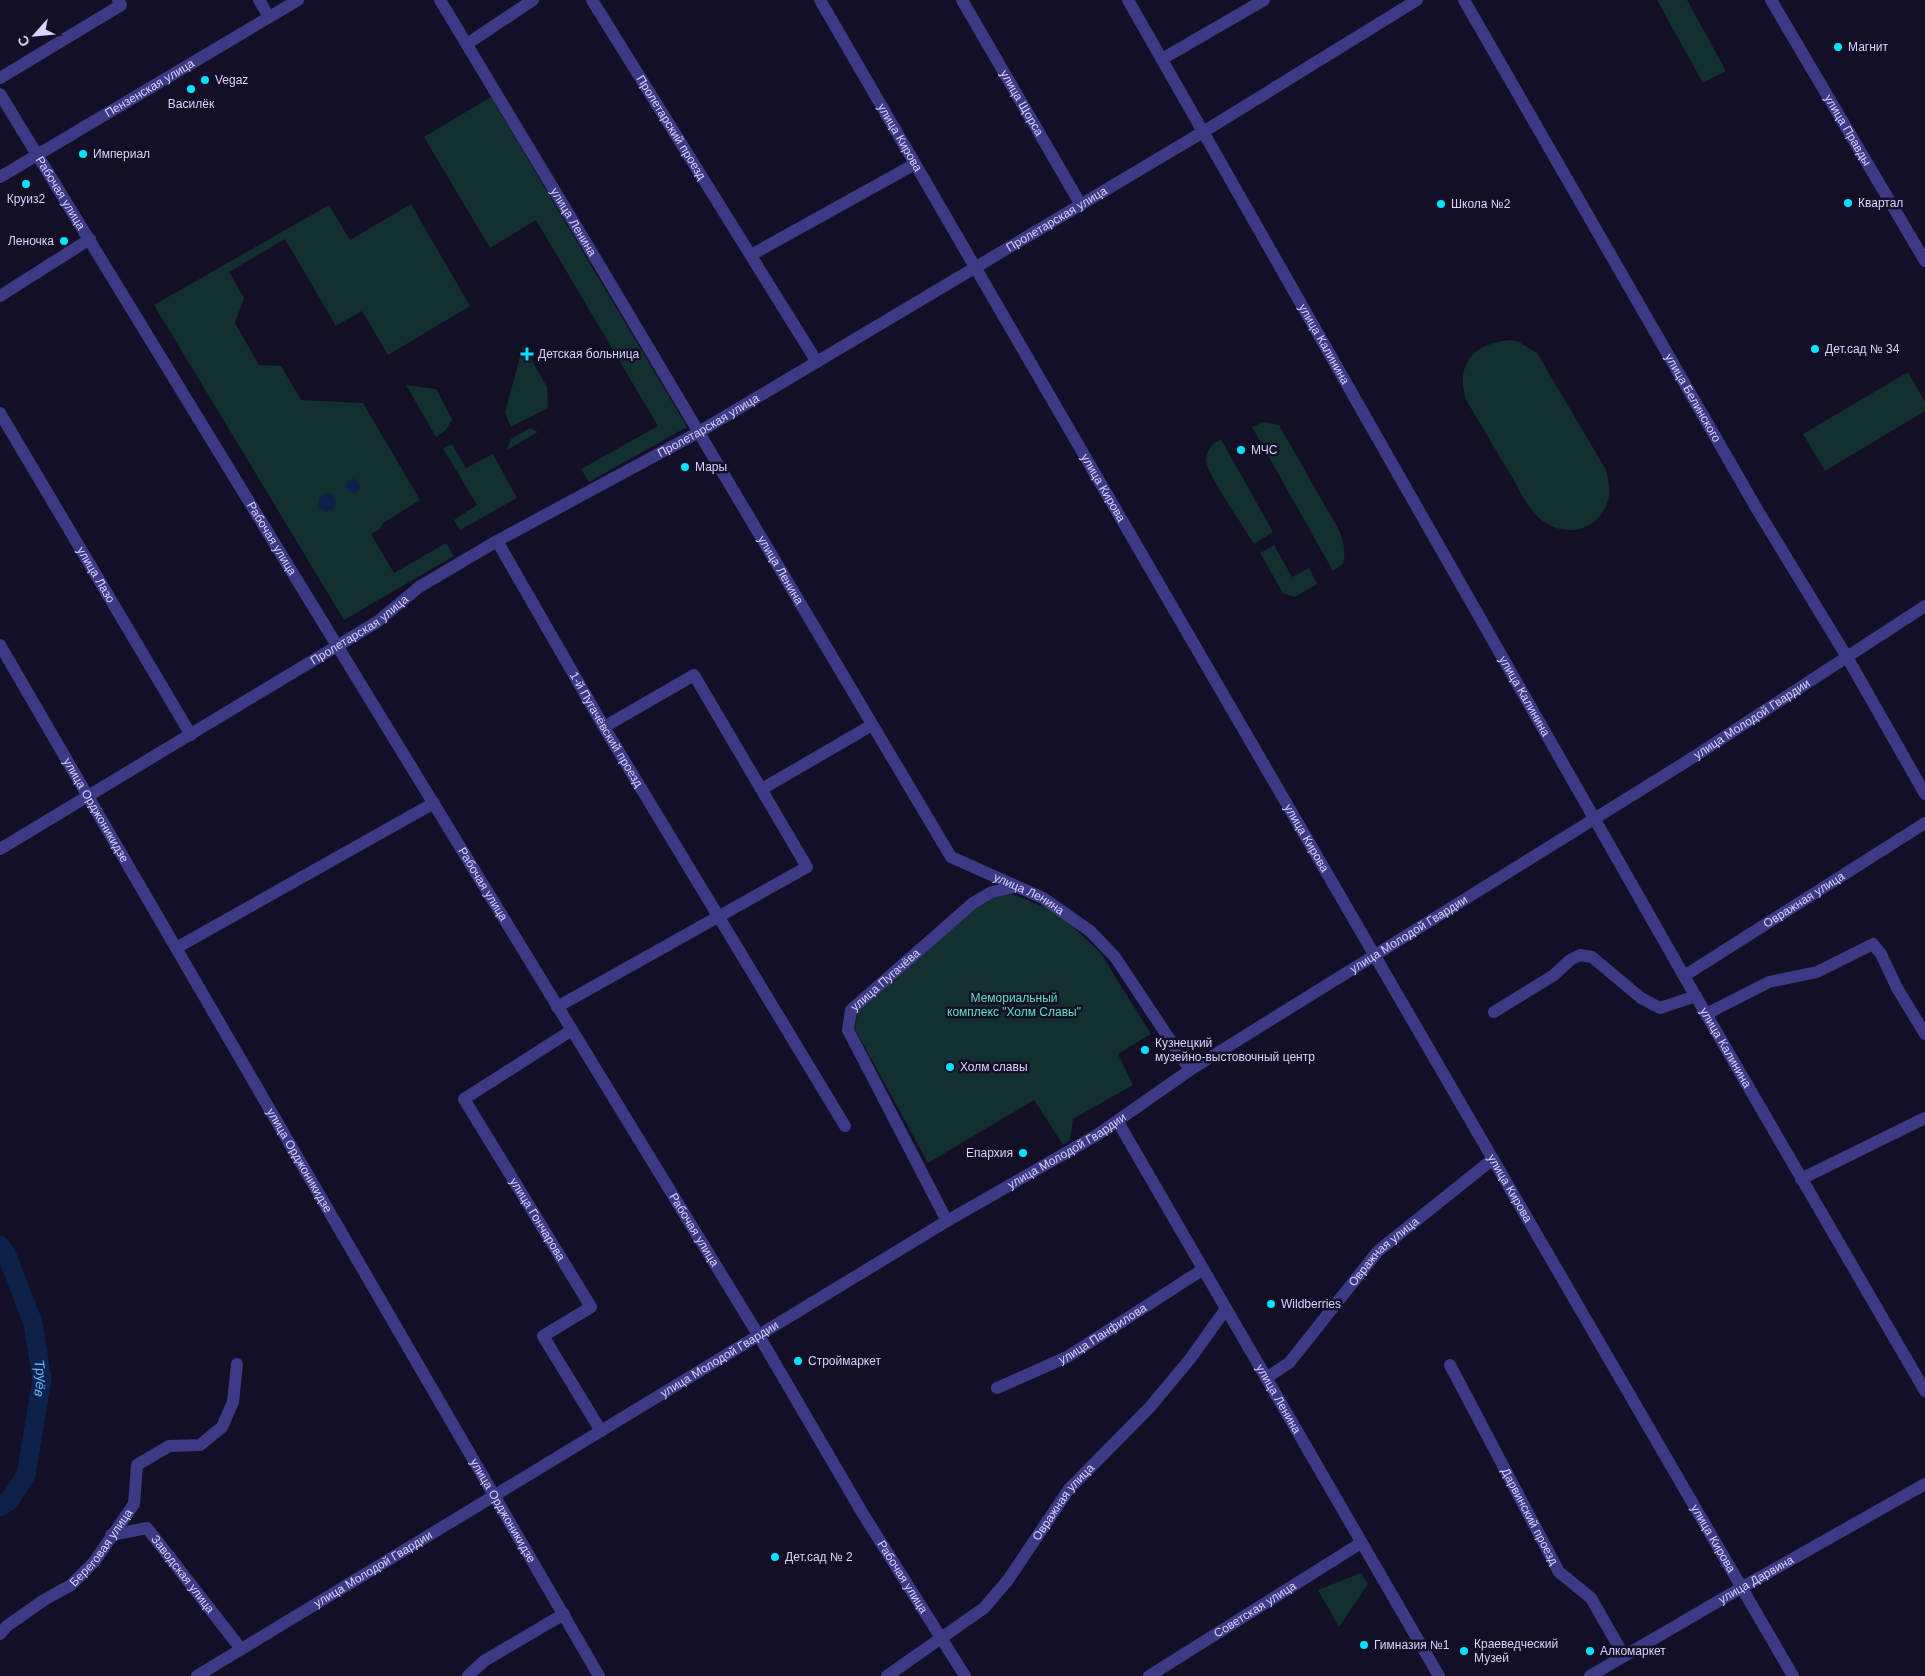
<svg xmlns="http://www.w3.org/2000/svg" width="1925" height="1676" font-family="Helvetica,sans-serif">
  <rect width="100%" height="100%" fill="#130f26"/>
  <g fill="#12302f">
    <path d="M1657,0h30l39,71 -23,12z"/>
    <path d="M491,97l196,330 -98,55 -8,-13 77,-43 -122,-206 -46,28 -66,-111z"/>
    <path d="M411,204l59,102 -82,49 -26,-44 -26,15 -51,-87 -56,33 15,26 -9,25 24,42 22,1 20,34 62,3 57,97 -37,23 -3,6 -9,5 23,39 52,-30 8,13 -110,64 -190,-315 175,-100 21,35z"/>
    <path d="M1511,340l8,2 18,11 68,115c6,17 7,35 -6,49 -17,19 -44,16 -61,0 -11,-10 -18,-26 -25,-38 -16,-26 -31,-53 -47,-79 -11,-37 8,-57 45,-60z"/>
    <path d="M523,345l24,42 1,21 -37,19 -6,-14z"/>
    <path d="M1908,372l17,30v9l-100,60 -22,-37z"/>
    <path d="M406,385l30,4 16,30 -6,11 -10,7z"/>
    <path d="M1263,422l16,3 61,107c4,12 6,20 3,32l-10,7 -81,-144z"/>
    <path d="M530,428l8,4 -31,18 4,-11z"/>
    <path d="M1221,439l52,93 -19,12c-9,-15 -48,-72 -48,-84 1,-11 6,-16 15,-21z"/>
    <path d="M452,444l14,24 27,-14 24,44 -57,32 -6,-10 23,-15 -34,-57z"/>
    <path d="M1274,545l18,32 17,-9 8,16 -22,13 -12,-4 -23,-40z"/>
    <path d="M1012,894l45,18 43,40 51,82 -33,20 15,31 -60,34 -3,21 -7,5 -29,-45 -106,63 -73,-134 2,-16 116,-103 23,-13z"/>
    <path d="M1361,1573l7,11 -29,43 -21,-37z"/>
  </g>
  <g fill="#0c2248">
    <circle cx="353" cy="486" r="7"/>
    <circle cx="327" cy="502" r="9"/>
  </g>
  <g fill="none" stroke-linecap="round" stroke-linejoin="round">
    <path stroke="#0c2248" stroke-width="19" id="s1" d="M0,1245l6,8 27,70 9,56 -16,96 -17,26 -9,6"/>
    <g stroke="#3d3a85" stroke-width="12">
      <path d="M259,0l10,17"/>
      <path id="s2" d="M440,0l160,266 351,591 92,41 47,33 25,26 75,113"/>
      <path id="s3" d="M592,0l225,362"/>
      <path id="s4" d="M820,0l973,1676"/>
      <path id="s5" d="M962,0l119,205"/>
      <path id="s6" d="M1128,0l556,976 241,415"/>
      <path id="s7" d="M1464,0l294,511 89,146 78,137"/>
      <path id="s8" d="M1771,0l154,261"/>
      <path d="M467,44l66,-44"/>
      <path d="M1162,59l102,-59"/>
      <path d="M0,78l121,-73 -3,-5"/>
      <path id="s9" d="M0,94l759,1242 104,178 102,162"/>
      <path id="s10" d="M0,177l298,-177"/>
      <path d="M751,255l164,-91"/>
      <path d="M0,296l90,-57"/>
      <path id="s11" d="M0,413l191,322"/>
      <path id="s12" d="M497,541l107,186 241,399"/>
      <path id="s13" d="M0,645l599,1031"/>
      <path d="M762,789l110,-64"/>
      <path id="s14" d="M0,849l377,-227 42,-35 78,-46 202,-109 504,-300 214,-132"/>
      <path d="M176,948l258,-145"/>
      <path id="s15" d="M1684,976l241,-153"/>
      <path d="M557,1007l250,-140 -113,-192 -90,52"/>
      <path d="M1494,1012l60,-37 16,-15 10,-5 12,2 49,41 19,10 36,-12"/>
      <path d="M1706,1014l63,-32 48,-10 56,-28 8,10 16,34 28,46"/>
      <path id="s16" d="M572,1030l-108,69 127,208 -48,29 58,95"/>
      <path id="s17" d="M1118,1122l321,554"/>
      <path d="M1801,1179l124,-61"/>
      <path id="s18" d="M947,1221l-99,-191 3,-20 122,-107 19,-11 22,-5"/>
      <path id="s19" d="M1450,1365l109,207 32,26 33,58"/>
      <path id="s20" d="M1266,1378l23,-15 89,-112 115,-92"/>
      <path id="s21" d="M997,1388l70,-31 135,-87"/>
      <path id="s22" d="M111,1535l36,-7 94,121"/>
      <path id="s23" d="M0,1634l7,-8 37,-26 27,-15 23,-23 40,-58 3,-39 32,-19 31,-1 22,-18 11,-25 4,-38"/>
      <path id="s24" d="M197,1676l750,-455 150,-86 93,-65 499,-310 236,-154"/>
      <path d="M468,1676l16,-15 80,-47"/>
      <path id="s25" d="M887,1676l97,-68 24,-28 61,-91 81,-82 40,-48 35,-49"/>
      <path id="s26" d="M1149,1676l212,-133"/>
      <path id="s27" d="M1590,1676l151,-88 184,-104"/>
    </g>
  </g>
  <g fill="#00e5ff" stroke="#130f26" stroke-width="2">
    <circle cx="1838" cy="47" r="5"/>
    <circle cx="205" cy="80" r="5"/>
    <circle cx="191" cy="89" r="5"/>
    <circle cx="83" cy="154" r="5"/>
    <circle cx="26" cy="184" r="5"/>
    <circle cx="1848" cy="203" r="5"/>
    <circle cx="1441" cy="204" r="5"/>
    <circle cx="64" cy="241" r="5"/>
    <circle cx="1815" cy="349" r="5"/>
    <path d="M524.5 346.5h5v5h5v5h-5v5h-5v-5h-5v-5h5z"/>
    <circle cx="1241" cy="450" r="5"/>
    <circle cx="685" cy="467" r="5"/>
    <circle cx="1145" cy="1050" r="5"/>
    <circle cx="950" cy="1067" r="5"/>
    <circle cx="1023" cy="1153" r="5"/>
    <circle cx="1271" cy="1304" r="5"/>
    <circle cx="798" cy="1361" r="5"/>
    <circle cx="775" cy="1557" r="5"/>
    <circle cx="1364" cy="1645" r="5"/>
    <circle cx="1464" cy="1651" r="5"/>
    <circle cx="1590" cy="1651" r="5"/>
  </g>
  <g text-anchor="middle" dominant-baseline="central" stroke-width="5" stroke-linejoin="round" paint-order="stroke">
    <g font-size="12" fill="#d9d4ff" stroke="#130f26" text-anchor="start">
      <text x="1848" y="47">Магнит</text>
      <text x="215" y="80">Vegaz</text>
      <text x="191" y="104" text-anchor="middle">Василёк</text>
      <text x="93" y="154">Империал</text>
      <text x="26" y="199" text-anchor="middle">Круиз2</text>
      <text x="1858" y="203">Квартал</text>
      <text x="1451" y="204">Школа №2</text>
      <text x="54" y="241" text-anchor="end">Леночка</text>
      <text x="1825" y="349">Дет.сад № 34</text>
      <text x="538" y="354">Детская больница</text>
      <text x="1251" y="450">МЧС</text>
      <text x="695" y="467">Мары</text>
      <text x="1155" y="1043">Кузнецкий<tspan x="1155" dy="14">музейно-выстовочный центр</tspan></text>
      <text x="960" y="1067">Холм славы</text>
      <text x="1013" y="1153" text-anchor="end">Епархия</text>
      <text x="1281" y="1304">Wildberries</text>
      <text x="808" y="1361">Строймаркет</text>
      <text x="785" y="1557">Дет.сад № 2</text>
      <text x="1474" y="1644">Краеведческий<tspan x="1474" dy="14">Музей</tspan></text>
      <text x="1374" y="1645">Гимназия №1</text>
      <text x="1600" y="1651">Алкомаркет</text>
    </g>
    <g font-size="12" fill="#d9d4ff" stroke="#130f26">
      <text stroke="none"><textPath href="#s10" startOffset="174">Пензенская улица</textPath></text>
      <text stroke="none"><textPath href="#s5" startOffset="119">улица Щорса</textPath></text>
      <text stroke="none"><textPath href="#s3" startOffset="150">Пролетарский проезд</textPath></text>
      <text stroke="none"><textPath href="#s8" startOffset="151">улица Правды</textPath></text>
      <text stroke="none"><textPath href="#s4" startOffset="159">улица Кирова</textPath></text>
      <text stroke="none"><textPath href="#s9" startOffset="116">Рабочая улица</textPath></text>
      <text stroke="none"><textPath href="#s14" startOffset="1231">Пролетарская улица</textPath></text>
      <text stroke="none"><textPath href="#s2" startOffset="259">улица Ленина</textPath></text>
      <text stroke="none"><textPath href="#s6" startOffset="396">улица Калинина</textPath></text>
      <text stroke="none"><textPath href="#s7" startOffset="459">улица Белинского</textPath></text>
      <text stroke="none"><textPath href="#s14" startOffset="826">Пролетарская улица</textPath></text>
      <text stroke="none"><textPath href="#s4" startOffset="564">улица Кирова</textPath></text>
      <text stroke="none"><textPath href="#s9" startOffset="521">Рабочая улица</textPath></text>
      <text stroke="none"><textPath href="#s2" startOffset="664">улица Ленина</textPath></text>
      <text stroke="none"><textPath href="#s11" startOffset="188">улица Лазо</textPath></text>
      <text stroke="none"><textPath href="#s14" startOffset="421">Пролетарская улица</textPath></text>
      <text stroke="none"><textPath href="#s6" startOffset="801">улица Калинина</textPath></text>
      <text stroke="none"><textPath href="#s24" startOffset="1826">улица Молодой Гвардии</textPath></text>
      <text stroke="none"><textPath href="#s12" startOffset="218">1-й Пугачёвский проезд</textPath></text>
      <text stroke="none"><textPath href="#s13" startOffset="191">улица Орджоникидзе</textPath></text>
      <text stroke="none"><textPath href="#s4" startOffset="969">улица Кирова</textPath></text>
      <text stroke="none"><textPath href="#s9" startOffset="926">Рабочая улица</textPath></text>
      <text stroke="none"><textPath href="#s2" startOffset="1084">улица Ленина</textPath></text>
      <text stroke="none"><textPath href="#s15" startOffset="142">Овражная улица</textPath></text>
      <text stroke="none"><textPath href="#s24" startOffset="1421">улица Молодой Гвардии</textPath></text>
      <text stroke="none"><textPath href="#s18" startOffset="281">улица Пугачёва</textPath></text>
      <text stroke="none"><textPath href="#s6" startOffset="1206">улица Калинина</textPath></text>
      <text stroke="none"><textPath href="#s24" startOffset="1016">улица Молодой Гвардии</textPath></text>
      <text stroke="none"><textPath href="#s13" startOffset="596">улица Орджоникидзе</textPath></text>
      <text stroke="none"><textPath href="#s4" startOffset="1374">улица Кирова</textPath></text>
      <text stroke="none"><textPath href="#s16" startOffset="269">улица Гончарова</textPath></text>
      <text stroke="none"><textPath href="#s9" startOffset="1331">Рабочая улица</textPath></text>
      <text stroke="none"><textPath href="#s20" startOffset="174">Овражная улица</textPath></text>
      <text stroke="none"><textPath href="#s21" startOffset="119">улица Панфилова</textPath></text>
      <text stroke="none"><textPath href="#s24" startOffset="611">улица Молодой Гвардии</textPath></text>
      <text stroke="none"><textPath href="#s17" startOffset="320">улица Ленина</textPath></text>
      <text stroke="none"><textPath href="#s25" startOffset="251">Овражная улица</textPath></text>
      <text stroke="none"><textPath href="#s13" startOffset="1001">улица Орджоникидзе</textPath></text>
      <text stroke="none"><textPath href="#s19" startOffset="171">Дарвинский проезд</textPath></text>
      <text stroke="none"><textPath href="#s4" startOffset="1779">улица Кирова</textPath></text>
      <text stroke="none"><textPath href="#s23" startOffset="135">Береговая улица</textPath></text>
      <text stroke="none"><textPath href="#s24" startOffset="206">улица Молодой Гвардии</textPath></text>
      <text stroke="none"><textPath href="#s22" startOffset="95">Заводская улица</textPath></text>
      <text stroke="none"><textPath href="#s9" startOffset="1736">Рабочая улица</textPath></text>
      <text stroke="none"><textPath href="#s27" startOffset="192">улица Дарвина</textPath></text>
      <text stroke="none"><textPath href="#s26" startOffset="125">Советская улица</textPath></text>
    </g>
    <g font-size="12" fill="#5fe0c0" stroke="#130f26">
      <text x="1014" y="998">Мемориальный<tspan x="1014" dy="14">комплекс "Холм Славы"</tspan></text>
    </g>
    <g font-size="14" font-style="italic" fill="#62b6ff" stroke="#130f26">
      <text stroke="none"><textPath href="#s1" startOffset="141">Труёв</textPath></text>
    </g>
  </g>
  <g transform="translate(35 35) rotate(243)" stroke="#130f26" stroke-width="4" paint-order="stroke">
  <path d="M0-4L9 19L0 12L-9 19Z" fill="#d9d4ff"/>
  <text y="-8" font-size="14" font-weight="bold" text-anchor="middle" fill="#d9d4ff">С</text>
  </g>
</svg>
